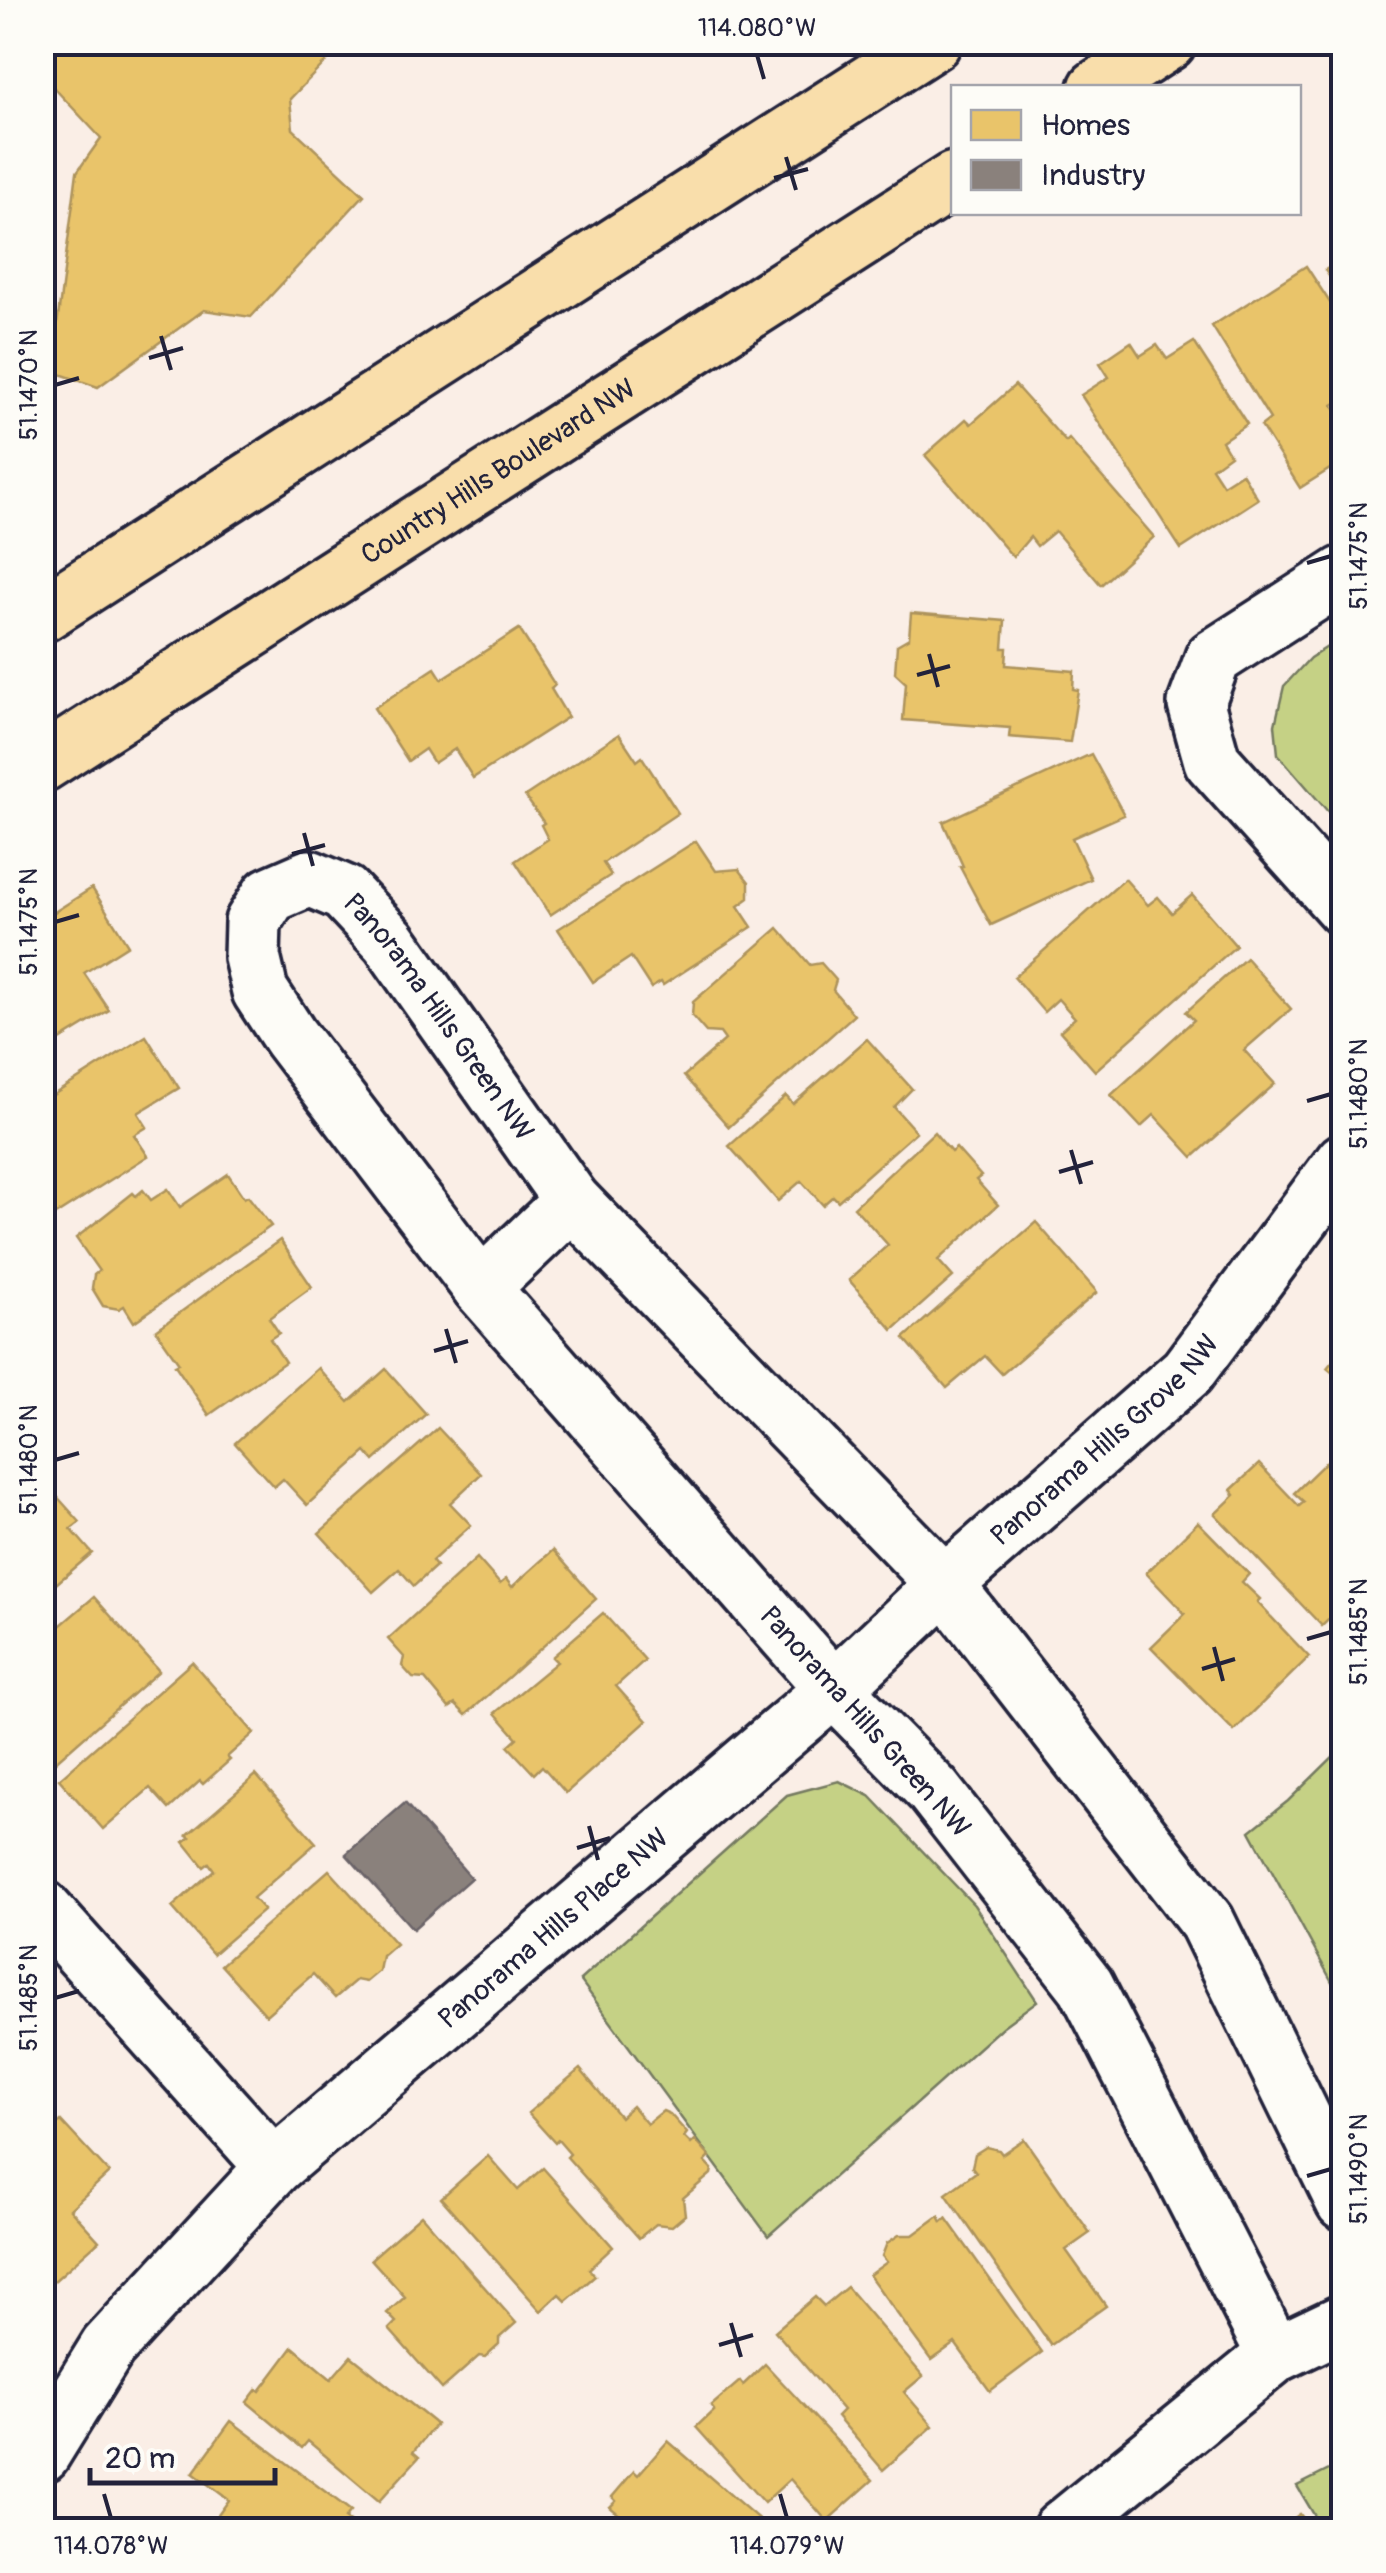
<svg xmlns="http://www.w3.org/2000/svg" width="1386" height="2573" font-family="Pangolin,sans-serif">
  <rect width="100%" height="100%" fill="#faeee6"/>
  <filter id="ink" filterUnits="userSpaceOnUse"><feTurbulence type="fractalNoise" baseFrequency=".01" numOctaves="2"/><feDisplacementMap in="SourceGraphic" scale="20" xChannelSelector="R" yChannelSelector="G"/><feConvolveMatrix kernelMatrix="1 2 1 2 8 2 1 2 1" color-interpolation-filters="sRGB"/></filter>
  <g filter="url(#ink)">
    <g fill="#c5d185" stroke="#747a60" stroke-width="2.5">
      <path d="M1343,637v192l-65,-75 -3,-29 9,-39 26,-28z"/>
      <path d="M1343,1747v255l-93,-171 38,-30z"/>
      <path d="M839,1781l31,15 104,109 63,96 -35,26 -234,209 -188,-256 207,-185z"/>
      <path d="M1343,2463v67h-20l-26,-44z"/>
    </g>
    <g fill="#e9c46a" stroke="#ad935c" stroke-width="2.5">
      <path d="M42,42h291l6,6 -49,51 3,30 71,66 -113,122 -47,-7 -106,77 -47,-16 26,-199 24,-34 -59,-63z"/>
      <path d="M1344,258v40l-19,-28z"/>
      <path d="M1306,266l38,58v52l-6,3 6,8v12l-11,6 11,17v38l-44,28 -39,-62 9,-7 -58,-93z"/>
      <path d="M1131,342l9,14 17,-11 10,14 27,-17 53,82 -25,17 8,14 -18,13 11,17 19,-12 16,26 -77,50 -100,-154 28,-18 -9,-14z"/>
      <path d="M1015,385l51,57 3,-3 85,98 -53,48 -46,-54 -18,15 -7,-9 -17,20 -88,-102 41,-36 5,5z"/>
      <path d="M911,613l94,8 -2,27h4l-1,17 68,6 -1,18 5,1 -8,52 -61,-5 1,-9 -107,-8 3,-37 -11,-10 2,-28 12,-7z"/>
      <path d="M519,629l36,56 -4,4 17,28 -95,61 -18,-29 -21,14 -9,-14 -17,12 -34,-53 61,-40 7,11z"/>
      <path d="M619,734l18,27 5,-4 36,56 -75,50 8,12 -61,40 -35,-54 33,-22 -7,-14 3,-2 -19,-27z"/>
      <path d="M1091,754l33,61 -52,23 19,41 -100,46 -31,-58 3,-1 -20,-44z"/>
      <path d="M696,841l20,30 23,-2 10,13v16l-11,8 14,21 -89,58 -2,-3 -10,6 -20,-31 -38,25 -35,-53z"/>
      <path d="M1125,879l23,26 10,-8 14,16 20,-18 44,51 -141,125 -35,-40 15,-13 -17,-19 -14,13 -30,-35z"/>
      <path d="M92,888l36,57 -44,28 25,37 -67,41v-131z"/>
      <path d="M778,928l32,37 11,-2 15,17 -3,10 21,25 -125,112 -45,-51 41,-36 -5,-7 -14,-1 -14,-16 1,-14z"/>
      <path d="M1246,958l45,51 -47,41 31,34 -82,73 -39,-42 -13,12 -30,-32 83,-75 -8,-8z"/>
      <path d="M146,1036l33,52 -41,25 9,14 -13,8 14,21 -96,61 -10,-15v-100z"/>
      <path d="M867,1039l45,50 -18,18 22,25 -78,69 -5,-5 -10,9 -22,-24 -23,20 -49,-55 57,-50 7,8z"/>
      <path d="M934,1132l17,20 5,-4 25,28 -5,4 22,25 -60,55 15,17 -60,53 -44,-50 39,-35 -34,-38z"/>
      <path d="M228,1174l16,24 4,-2 23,30 -137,96 -10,-16 -5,3 -16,-3 -11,-18 2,-13 5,-4 -23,-33 57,-45 3,3 7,-6 8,10 17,-11 12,18z"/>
      <path d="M1036,1222l61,70 -95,82 -17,-18 -38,32 -43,-50z"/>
      <path d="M280,1240l32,47 -43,31 10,15 -9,6 15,23 -76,53 -34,-50 4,-2 -23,-33z"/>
      <path d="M1344,1347v35l-17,-14z"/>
      <path d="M318,1368l31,34 37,-33 40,45 -52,47 -8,-9 -59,53 -24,-26 -9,8 -39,-44z"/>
      <path d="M438,1428l43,46 -31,29 21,22 -39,36 4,5 -22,20 -15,-17 -26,23 -54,-59z"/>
      <path d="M1327,1461l17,17v127l-22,21 -107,-112 20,-19 -4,-5 28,-26 40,42 5,-4 -10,-9z"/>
      <path d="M53,1492l27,30 -9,7 21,24 -50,43v-100l2,2z"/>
      <path d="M1198,1522l51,52 -7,8 18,17 -3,3 52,55 -75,74 -83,-84 34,-33 -39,-41z"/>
      <path d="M553,1550l43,49 -130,116 -11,-11 -6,4 -24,-29 -12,-1 -11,-12 2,-9 -16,-18 89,-81 23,26 6,-5 6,8z"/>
      <path d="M94,1597l65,74 -107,94 -10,-11v-68l14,-11 -14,-16v-18z"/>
      <path d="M603,1613l42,47 -29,26 31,35 -81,72 -24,-27 -8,8 -26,-28 9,-8 -22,-25 62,-51 -5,-5z"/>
      <path d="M192,1662l62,71 -27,24 3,3 -27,24 -3,-3 -31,28 -19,-21 -47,41 -44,-50z"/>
      <path d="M256,1775l60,68 -63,55 11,12 -51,44 -41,-47 42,-37 -5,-7 -5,4 -20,-25 6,-5 -3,-2z"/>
      <path d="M329,1870l67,74 -14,12 -3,15 -13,11 -10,-2 -21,18 -22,-24 -47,41 -45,-50z"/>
      <path d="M580,2069l40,48 12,-11 15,18 16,-13 7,3 17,19 -3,4 7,7 4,-4 15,17 -5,5 7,7 -1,5 -28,24 2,17 -13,11 -16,-2 -17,14 -72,-81 3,-3 -12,-14 -3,3 -27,-30z"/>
      <path d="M61,2121l48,52 -39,36 29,32 -57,51v-154z"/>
      <path d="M1024,2139l66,94 -24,17 40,56 -55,39 -105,-151 30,-22 -4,-5 3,-13 11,-7 13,3 3,4z"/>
      <path d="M488,2156l30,34 25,-22 70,79 -24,22 6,7 -29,25 -7,-7 -18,17 -100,-113z"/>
      <path d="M421,2215l95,108 -17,15v6l-14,13 -6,-1 -37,33 -53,-60 7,-7 -9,-9 18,-16 -34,-38z"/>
      <path d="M939,2216l3,6 4,-4 96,134 -52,39 -35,-48 -24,17 -62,-85 18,-13 -5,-6 5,-13 12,-8h14z"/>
      <path d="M847,2287l76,89 -19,16 29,34 -50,44 -46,-54 6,-6 -68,-79 40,-34 9,9z"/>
      <path d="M293,2347l38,32 20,-23 85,68 -23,28 6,5 -40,44 -71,-60 -6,7 -55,-46 10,-13 3,2z"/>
      <path d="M765,2364l108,116 -46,41 -37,-42 -26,24 -68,-76 18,-17 -3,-4 29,-25 3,4z"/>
      <path d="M231,2421l120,90 -6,7 16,12h-143l2,-2 -7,-6 16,-22 -36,-27z"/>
      <path d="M668,2441l93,80 -8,9h-115l-28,-23 6,-6 -4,-4 22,-26 4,4z"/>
      <path d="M1300,2514l12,16h-35z"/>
      <path d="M591,2517l15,13h-27z"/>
    </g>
    <path fill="#8a817c" stroke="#6b6468" stroke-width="2.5" d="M405,1803l66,75 -58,51 -67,-75z"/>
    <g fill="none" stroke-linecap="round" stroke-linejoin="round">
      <defs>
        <g id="minor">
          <path d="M1344,574l-131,84 -17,46 16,57 132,147"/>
          <path d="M481,1288l91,-87"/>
          <path d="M42,1908l232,259"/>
          <path id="s1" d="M1275,2355l-189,-369 -153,-196 -99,-101 -353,-401 -191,-251 -30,-46 -8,-34 1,-35 17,-27 39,-17 35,15 45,48 183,260 373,383 262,338 137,280"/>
          <path id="s2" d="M42,2454l66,-107 166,-180 560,-478 111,-105 242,-212 157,-211"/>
          <path d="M1061,2530l214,-175 69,-33"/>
        </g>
        <g id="major">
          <path d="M1097,88l71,-46"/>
          <path d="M42,614l891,-572"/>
          <path id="s3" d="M42,764l912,-584"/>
        </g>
      </defs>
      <use href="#minor" stroke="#22223b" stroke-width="62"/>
      <use href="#major" stroke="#22223b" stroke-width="62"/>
      <use href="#minor" stroke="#fdfcf7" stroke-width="55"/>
      <use href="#major" stroke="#f9deab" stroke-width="55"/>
    </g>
  </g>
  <path fill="none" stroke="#22223b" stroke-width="4" d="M757,55l7,24M786,157l10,33M774,178l34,-9M161,336l10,34M149,358l34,-10M55,385l24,-7M1307,563l24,-7M929,654l9,33M917,675l33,-9M304,833l9,33M292,854l33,-9M55,922l24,-7M1307,1101l24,-7M1071,1150l10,34M1059,1172l34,-10M446,1329l10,34M434,1351l34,-10M55,1460l24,-7M1307,1639l24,-7M1214,1647l9,34M1202,1669l33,-10M589,1826l9,34M577,1848l33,-10M55,1998l24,-7M1307,2176l24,-7M731,2323l10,34M719,2345l34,-10M104,2494l7,24M780,2494l7,24"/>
  <g text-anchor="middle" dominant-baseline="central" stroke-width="10" stroke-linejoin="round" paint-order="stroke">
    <g font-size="28" fill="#22223b" stroke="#fdfcf7">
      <text stroke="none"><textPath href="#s3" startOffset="542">Country Hills Boulevard NW</textPath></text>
      <text stroke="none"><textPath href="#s1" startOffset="2048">Panorama Hills Green NW</textPath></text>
      <text stroke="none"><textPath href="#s2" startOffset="1475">Panorama Hills Grove NW</textPath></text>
      <text transform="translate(865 1722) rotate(48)">Panorama Hills Green NW</text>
      <text stroke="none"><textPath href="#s2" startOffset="738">Panorama Hills Place NW</textPath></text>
    </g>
  </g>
  <rect width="1386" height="2573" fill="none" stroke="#fdfcf7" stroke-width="110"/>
  <rect x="951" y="85" width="350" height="130" fill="#fdfcf7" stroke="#a5a5ac" stroke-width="2.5"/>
  <rect x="971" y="110" width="50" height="30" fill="#e9c46a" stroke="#a5a5ac" stroke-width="2.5"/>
  <text x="1041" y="135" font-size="30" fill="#22223b">Homes</text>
  <rect x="971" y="160" width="50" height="30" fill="#8a817c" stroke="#a5a5ac" stroke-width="2.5"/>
  <text x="1041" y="185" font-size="30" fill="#22223b">Industry</text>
  <path d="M90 2468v15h185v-15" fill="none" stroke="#22223b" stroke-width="5"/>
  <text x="105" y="2468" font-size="30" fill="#22223b" stroke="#fdfcf7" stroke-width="8" paint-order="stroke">20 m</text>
  <rect x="55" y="55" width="1276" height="2463" fill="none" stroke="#22223b" stroke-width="4"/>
  <g font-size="25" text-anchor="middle" fill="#22223b">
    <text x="757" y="36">114.080°W</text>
    <text transform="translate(28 385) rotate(-90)" y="9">51.1470°N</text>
    <text transform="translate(1358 556) rotate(-90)" y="9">51.1475°N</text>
    <text transform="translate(28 922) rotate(-90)" y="9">51.1475°N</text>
    <text transform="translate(1358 1094) rotate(-90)" y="9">51.1480°N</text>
    <text transform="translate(28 1460) rotate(-90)" y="9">51.1480°N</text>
    <text transform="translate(1358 1632) rotate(-90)" y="9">51.1485°N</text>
    <text transform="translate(28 1998) rotate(-90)" y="9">51.1485°N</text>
    <text transform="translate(1358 2169) rotate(-90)" y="9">51.1490°N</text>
    <text x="111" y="2554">114.078°W</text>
    <text x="787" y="2554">114.079°W</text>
  </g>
</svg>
